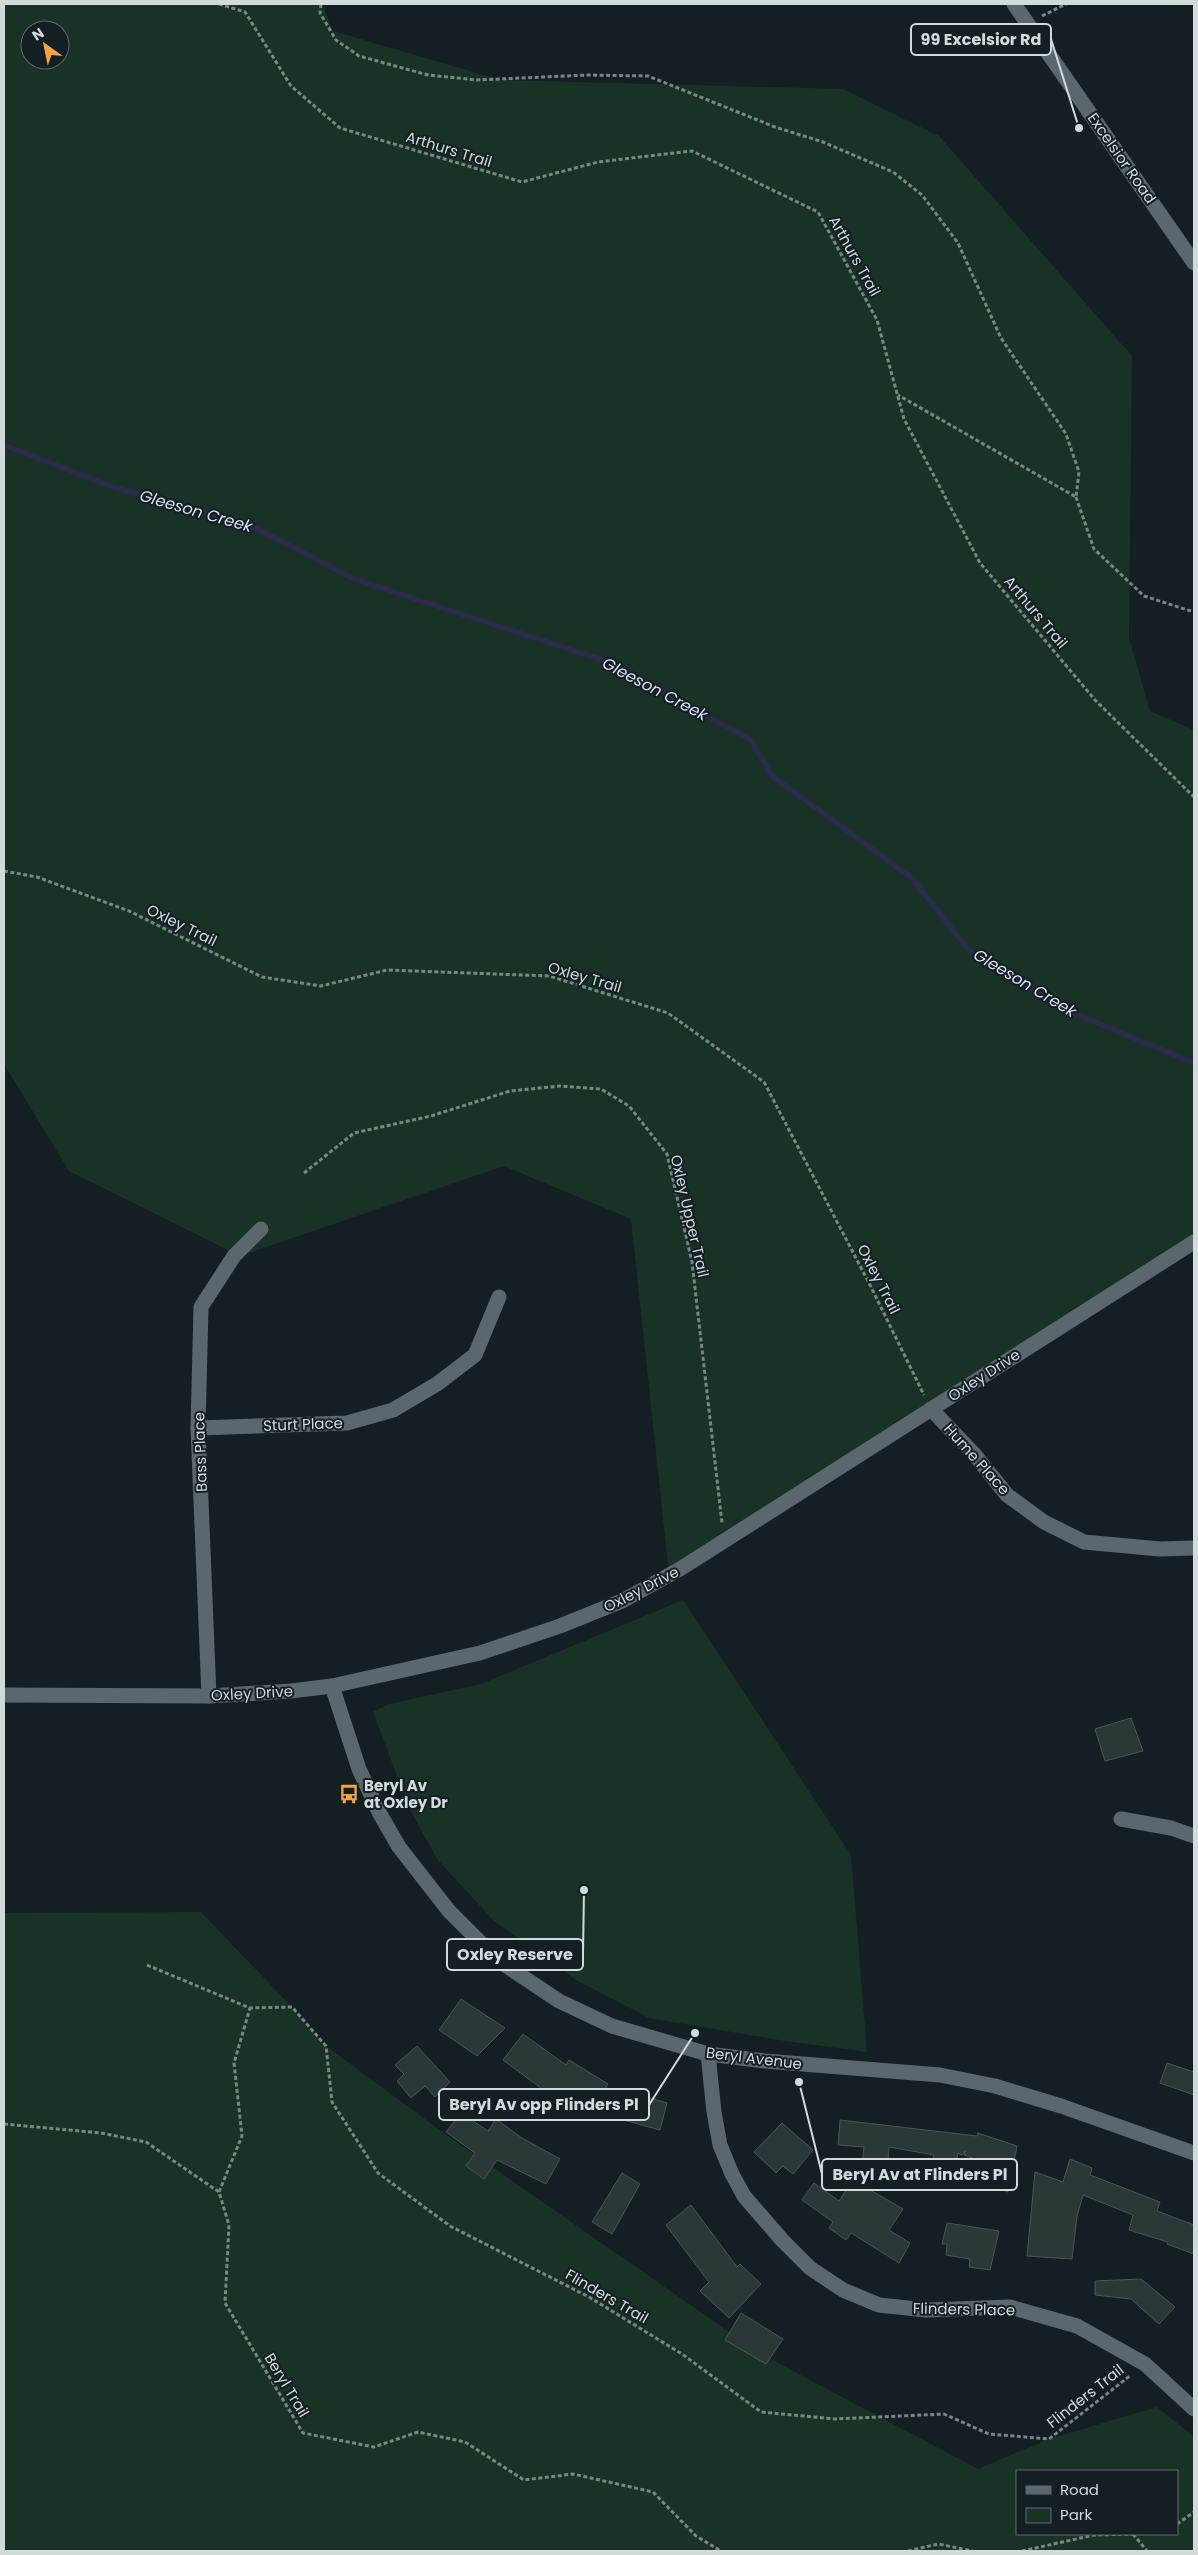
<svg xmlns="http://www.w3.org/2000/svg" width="1198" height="2555" font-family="Poppins,sans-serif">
  <rect width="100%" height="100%" fill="#131f23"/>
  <g fill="#183325" fill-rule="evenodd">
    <path d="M4,4h319l10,27 168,49 342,9 96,47 193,220 -3,282 21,73 44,19v510l-525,334 -38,-355 -127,-53 -264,90 -171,-85 -65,-107zM30,30h30v30h-30z"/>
    <path d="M683,1600l168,255 16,197 -82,-11 -136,-23 -73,-38 -83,-60 -56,-61 -28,-51 -36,-96 16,-8 92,-20z"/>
    <path d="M201,1912l91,95 34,39 126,93 309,215 217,115 71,-30 108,-32 37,30v114h-1190v-638zM1017,2471h160v63h-160z"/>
  </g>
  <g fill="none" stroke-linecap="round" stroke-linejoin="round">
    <path stroke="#2b2a4b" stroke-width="5.5" d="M4,445l109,42 135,37 106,55 255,83 142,78 21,36 140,102 56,71 91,58 135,56"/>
  </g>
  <g fill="#2a3837" stroke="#485756">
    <path d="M1131,1718l12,33 -38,10 -10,-32z"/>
    <path d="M461,1999l44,29 -28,28 -38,-26z"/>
    <path d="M523,2034l43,31 3,-5 39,24 -10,18 -18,-12 -15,24 -9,-4 -3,5 -13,-7 9,-14 -46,-34z"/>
    <path d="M417,2046l33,36 -15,15 -10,-11 -14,12 -14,-17 7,-7 -9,-9z"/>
    <path d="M1167,2063l27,9v23l-34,-12z"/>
    <path d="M629,2092l38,11 -7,27 -40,-11z"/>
    <path d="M461,2113l27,18 8,-12 26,19 38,21 -14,25 -49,-24 -13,19 -18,-13 9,-13 -29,-21z"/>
    <path d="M840,2120l137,16 1,-3 39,13 -9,46 -18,-6 6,-19 -32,-12 1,-4 -3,4 -4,-2 -3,14 -11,18 -15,-1 5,-29 -45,-8 -2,26 -26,-1 3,-25 -26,-2z"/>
    <path d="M782,2123l31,27 -20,24 -10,-8 -7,7 -22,-21z"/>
    <path d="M1070,2159l22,9 -2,7 70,27 -3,9 37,14v29l-27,-10 1,-2 -39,-12 4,-15 -50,-20 -6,21 -5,43 -45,-3 8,-84 28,10z"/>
    <path d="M622,2173l18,11 -28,50 -20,-12z"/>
    <path d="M853,2180l50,29 -14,21 21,13 -11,20 -48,-30 -5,7 -17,-12 4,-6 -31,-22 12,-17 25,18z"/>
    <path d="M691,2205l46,62 3,-3 21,20 -32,34 -29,-27 9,-9 -43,-57z"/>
    <path d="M947,2223l52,8 -9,39 -21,-3 1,-8 -24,-4 1,-11h-5z"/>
    <path d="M1141,2279l34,28 -16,17 -28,-25 -36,-4v-14z"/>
    <path d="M741,2313l42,26 -17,25 -41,-24z"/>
  </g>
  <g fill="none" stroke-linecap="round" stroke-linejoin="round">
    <g stroke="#7b8588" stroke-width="3" stroke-dasharray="4 2.5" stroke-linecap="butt">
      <path d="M219,4l26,8 46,74 49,42 182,54 76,-20 94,-11 126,61 59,108 27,99 76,144 115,137 99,97"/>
      <path d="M321,4l-1,9 16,27 23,16 69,19 49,5 110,-5 61,1 127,51 48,15 70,30 29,23 36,48 43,95 65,96 13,38 -3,25 -178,-102"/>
      <path d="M1042,16l24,-12"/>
      <path d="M1076,497l18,52 50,47 50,16"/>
      <path d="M4,871l33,6 92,34 133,66 59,9 66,-16 162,6 119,37 96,69 105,201 55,112"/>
      <path d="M304,1173l50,-40 77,-17 79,-25 50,-5 41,3 28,17 38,48 25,108 30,261"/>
      <path d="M147,1965l103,43 42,-1 34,39 6,56 46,71 72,53 139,71 93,57 79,58 74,7 109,-5 45,20 60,5 82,-64"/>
      <path d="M4,2124l97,9 45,9 73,50 10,33 -4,78 78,130 71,14 44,-15 47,10 59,38 49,-6 80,18 43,44 25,15"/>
      <path d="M219,2192l23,-56 -8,-73 16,-55"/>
      <path d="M1177,2524l17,-12"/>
      <path d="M1133,2534l14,17"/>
      <path d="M908,2551l30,-7 35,7"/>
      <path d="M1022,2551l72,-16 43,-1"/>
    </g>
    <g stroke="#5a686d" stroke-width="15">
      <path d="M1014,4l180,259"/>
      <path d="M931,1409l43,45 33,41 37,27 40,20 76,7 34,-1"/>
      <path d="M198,1428l149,-5 46,-13 44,-26 38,-29 24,-58"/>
      <path d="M332,1686l27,83 21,45 19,33 50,64 50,50 60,40 53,25 96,28 57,7 175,14 55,11 66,20 133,47"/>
      <path d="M4,1695l205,1 82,-5 41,-5 148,-33 80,-27 62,-25 58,-32 514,-327"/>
      <path d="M209,1696l-11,-268 3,-121 33,-51 27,-27"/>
      <path d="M1121,1819l50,9 23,8"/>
      <path d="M708,2054l6,58 6,33 12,29 12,22 38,44 28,28 33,22 36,15 47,5 84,-3 67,19 68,38 49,45"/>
    </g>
  </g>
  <defs>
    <symbol id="bus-bare" viewBox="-9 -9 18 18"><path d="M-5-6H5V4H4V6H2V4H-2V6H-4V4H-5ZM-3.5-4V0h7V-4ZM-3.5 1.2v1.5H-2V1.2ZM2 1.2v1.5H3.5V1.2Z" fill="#f4a344" stroke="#131f23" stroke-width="2.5" paint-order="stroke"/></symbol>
  </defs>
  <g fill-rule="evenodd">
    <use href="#bus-bare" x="335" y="1780" width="28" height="28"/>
  </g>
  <g text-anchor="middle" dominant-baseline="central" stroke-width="4" stroke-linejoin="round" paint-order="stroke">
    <g font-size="15" fill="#d2dadc" stroke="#131f23">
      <text transform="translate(449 149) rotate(17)">Arthurs Trail</text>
      <text transform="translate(1122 158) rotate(55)">Excelsior Road</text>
      <text transform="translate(855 256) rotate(61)">Arthurs Trail</text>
      <text transform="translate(1036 612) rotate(50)">Arthurs Trail</text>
      <text transform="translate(182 925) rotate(26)">Oxley Trail</text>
      <text transform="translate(585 977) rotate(16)">Oxley Trail</text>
      <text transform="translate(690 1216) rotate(77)">Oxley Upper Trail</text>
      <text transform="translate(879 1279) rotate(63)">Oxley Trail</text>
      <text transform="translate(984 1375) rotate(-33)">Oxley Drive</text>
      <text transform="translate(303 1424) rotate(-2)">Sturt Place</text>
      <text transform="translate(200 1452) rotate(-92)">Bass Place</text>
      <text transform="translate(977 1459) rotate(48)">Hume Place</text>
      <text transform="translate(641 1589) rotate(-27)">Oxley Drive</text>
      <text transform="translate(252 1693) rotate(-3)">Oxley Drive</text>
      <text transform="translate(754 2058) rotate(7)">Beryl Avenue</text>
      <text transform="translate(607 2296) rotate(30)">Flinders Trail</text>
      <text transform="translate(964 2309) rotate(1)">Flinders Place</text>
      <text transform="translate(287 2385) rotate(59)">Beryl Trail</text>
      <text transform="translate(1085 2396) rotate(-38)">Flinders Trail</text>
    </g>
    <g font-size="15" font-weight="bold" fill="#d2dadc" stroke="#131f23" text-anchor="start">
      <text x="364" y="1785">Beryl Av<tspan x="364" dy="17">at Oxley Dr</tspan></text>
    </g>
    <g font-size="16" font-style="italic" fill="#dedff9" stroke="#131f23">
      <text transform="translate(196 511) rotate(16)">Gleeson Creek</text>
      <text transform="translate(655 689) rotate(28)">Gleeson Creek</text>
      <text transform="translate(1025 983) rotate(31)">Gleeson Creek</text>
    </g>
  </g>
  <path fill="none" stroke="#d2dadc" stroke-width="2" d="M1079 128L1051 39M584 1890L583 1954M695 2033L649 2105M799 2082L822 2174"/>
  <g fill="#d2dadc" stroke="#131f23" stroke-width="2">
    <circle cx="1079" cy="128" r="5"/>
    <circle cx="584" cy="1890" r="5"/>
    <circle cx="695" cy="2033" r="5"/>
    <circle cx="799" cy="2082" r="5"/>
  </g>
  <g fill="#131f23" stroke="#d2dadc" stroke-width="2">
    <rect x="911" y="24" width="140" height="31" rx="5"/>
    <rect x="447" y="1939" width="136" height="31" rx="5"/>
    <rect x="439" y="2089" width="210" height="31" rx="5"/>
    <rect x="822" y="2159" width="195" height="31" rx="5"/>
  </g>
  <g font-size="16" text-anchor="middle" font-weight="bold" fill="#d2dadc">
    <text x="981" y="45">99 Excelsior Rd</text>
    <text x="515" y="1960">Oxley Reserve</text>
    <text x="544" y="2110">Beryl Av opp Flinders Pl</text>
    <text x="920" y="2180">Beryl Av at Flinders Pl</text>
  </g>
  <rect width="1198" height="2555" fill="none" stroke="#d2dadc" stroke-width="10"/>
  <rect x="1016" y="2470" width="162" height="65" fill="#131f23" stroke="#5f6a6d"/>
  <rect x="1026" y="2486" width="25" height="8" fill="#5a686d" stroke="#5f6a6d"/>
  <text x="1060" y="2495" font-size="15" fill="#d2dadc">Road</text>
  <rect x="1026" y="2508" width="25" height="15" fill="#183325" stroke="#5f6a6d"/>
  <text x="1060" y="2520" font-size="15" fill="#d2dadc">Park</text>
  <g transform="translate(45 45) rotate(327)"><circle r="24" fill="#131f23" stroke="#5f6a6d"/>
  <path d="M0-4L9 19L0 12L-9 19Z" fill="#f4a344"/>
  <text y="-8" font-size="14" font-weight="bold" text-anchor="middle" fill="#d2dadc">N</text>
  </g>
</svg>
